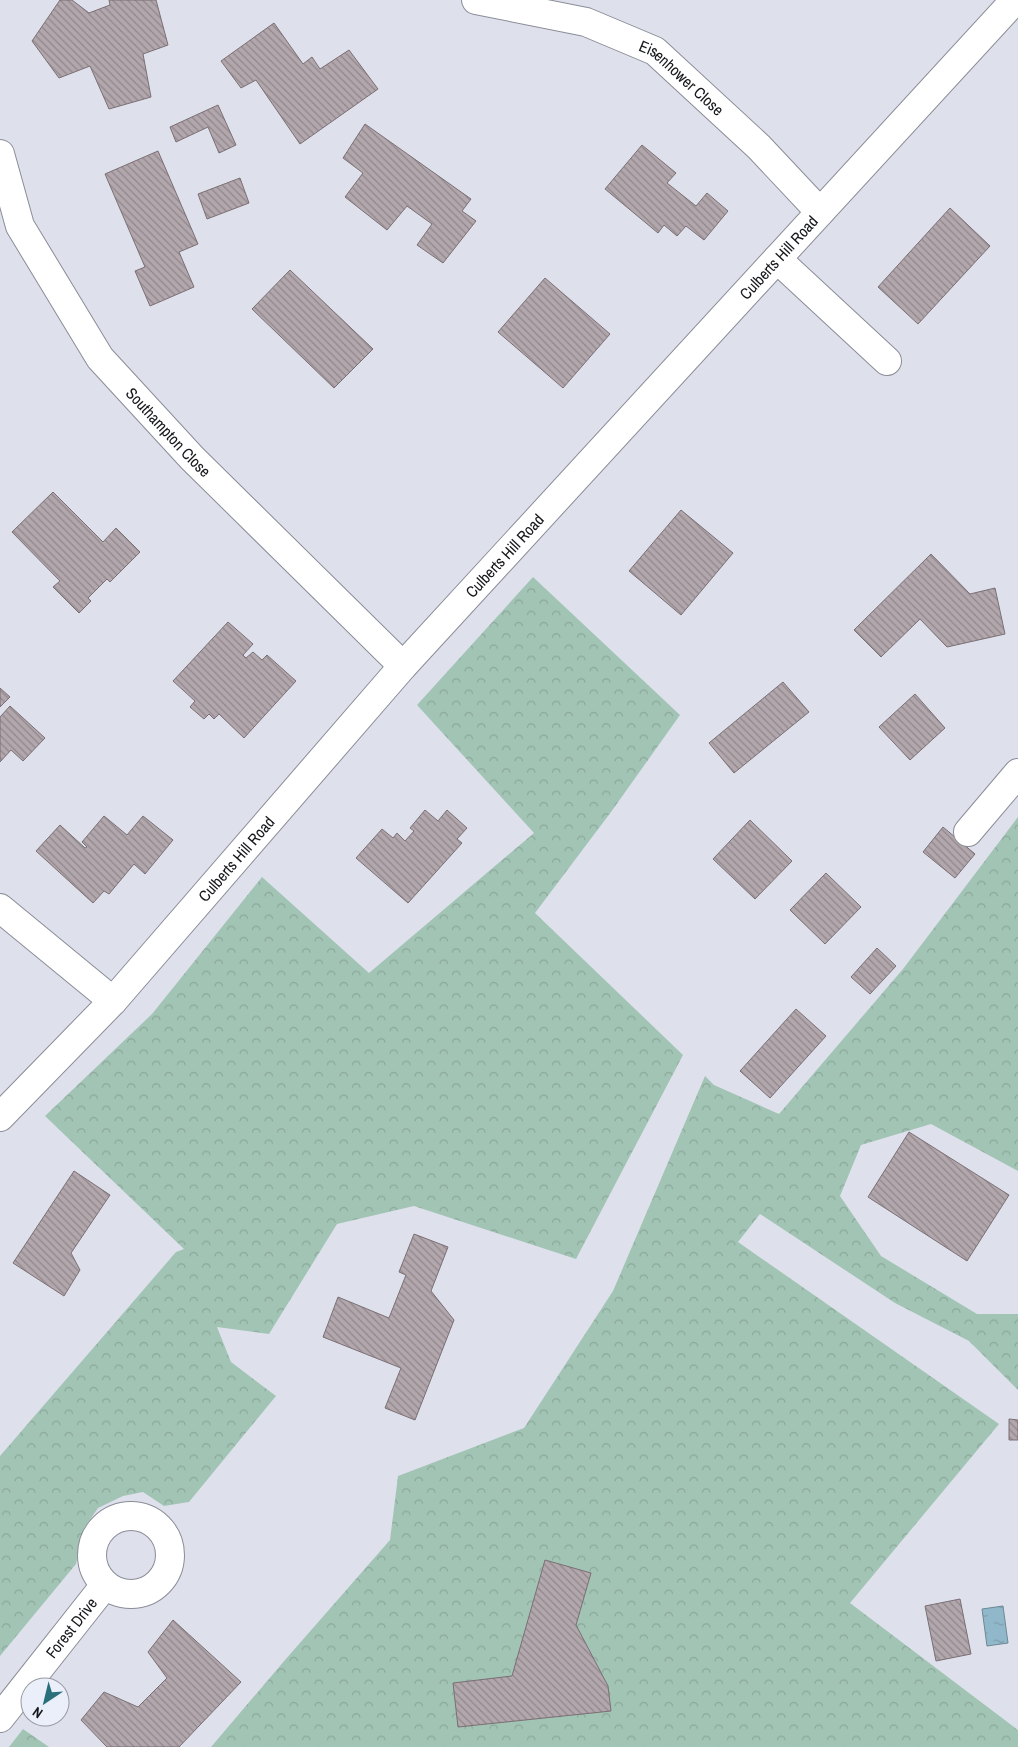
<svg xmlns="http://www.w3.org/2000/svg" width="1018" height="1747" font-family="'Archivo Narrow',sans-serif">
  <defs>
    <pattern id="forest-crowns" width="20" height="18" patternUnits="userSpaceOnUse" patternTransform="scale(1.25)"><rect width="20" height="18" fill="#a2c4b4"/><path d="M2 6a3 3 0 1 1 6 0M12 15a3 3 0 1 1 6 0" fill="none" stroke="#8ba89a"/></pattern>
    <pattern id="water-ripples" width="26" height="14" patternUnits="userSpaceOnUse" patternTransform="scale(1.25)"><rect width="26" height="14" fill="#91b8ca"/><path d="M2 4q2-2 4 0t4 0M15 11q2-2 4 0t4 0" fill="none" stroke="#7c9dad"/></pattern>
    <pattern id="building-back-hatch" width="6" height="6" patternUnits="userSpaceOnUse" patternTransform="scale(1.25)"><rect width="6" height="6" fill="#b2a7ac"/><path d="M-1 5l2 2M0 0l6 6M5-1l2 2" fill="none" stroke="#90878b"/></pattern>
  </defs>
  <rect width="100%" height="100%" fill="#dee1ec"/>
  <g fill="url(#forest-crowns)">
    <path d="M533,577l147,138 -69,97 -76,101 148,142 -107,204 -162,-53 -77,18 -68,110 -52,-7 14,35 45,34 -87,106 -25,4 -21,-14 -20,4 -25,12 -14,20 -8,36 -76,92v-200l176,-204 8,-3 -139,-133 107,-102 110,-137 107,96 165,-140 -117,-128z"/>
    <path d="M1018,817v354l-87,-47 -70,21 -21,51 41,60 96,58h41v76l-49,-49 -74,-38 -135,-89 -22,28 261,182 -149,179 168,127v17h-807l74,-87 105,-120 8,-64 126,-48 89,-137 92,-215 9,9 65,29 124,-145z"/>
    <path d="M23,1729l26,18h-40z"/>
  </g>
  <path fill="url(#water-ripples)" stroke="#6c8895" d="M1003,1606l5,37 -21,3 -5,-37z"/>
  <g fill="url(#building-back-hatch)" stroke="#7a6f74">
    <path d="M60,0h12l17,13 21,-8 -1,-5h47l12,45 -25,9 8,43 -42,12 -19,-43 -31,12 -27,-37z"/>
    <path d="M274,23l29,41 9,-7 8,12 29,-19 29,39 -78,55 -44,-64 -15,8 -20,-27z"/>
    <path d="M218,105l18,40 -17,8 -11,-26 -32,15 -6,-15z"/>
    <path d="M365,124l106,75 -9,12 14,10 -33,42 -26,-18 15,-21 -25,-18 -20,24 -42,-33 18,-24 -20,-15z"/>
    <path d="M642,145l34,28 -9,10 29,23 11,-13 21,18 -24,29 -18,-14 -9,10 -13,-11 -6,8 -53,-44z"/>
    <path d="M158,151l40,93 -19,8 15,35 -44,19 -15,-35 10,-4 -40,-93z"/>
    <path d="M240,178l9,25 -42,16 -9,-25z"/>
    <path d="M950,208l40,38 -72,78 -40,-37z"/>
    <path d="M290,270l83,79 -39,39 -82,-79z"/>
    <path d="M545,278l65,56 -47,54 -65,-56z"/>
    <path d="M53,492l50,50 13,-14 24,24 -30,30 -3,-3 -19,19 3,3 -12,12 -26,-26 7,-6 -48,-49z"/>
    <path d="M681,510l52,43 -52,62 -52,-44z"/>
    <path d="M931,554l39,40 25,-6 10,46 -58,13 -27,-28 -39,38 -27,-27z"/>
    <path d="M228,622l25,22 -10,11 3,3 7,-6 9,8 5,-5 29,26 -52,57 -25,-24 -5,5 -5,-5 -5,5 -14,-12 5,-6 -22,-20z"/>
    <path d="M783,682l26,30 -75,61 -25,-30z"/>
    <path d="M0,688l10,9 -10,10z"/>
    <path d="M915,694l30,34 -35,32 -31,-33z"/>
    <path d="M10,706l35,32 -22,23 -12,-11 -11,12v-45z"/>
    <path d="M425,810l13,11 9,-11 20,18 -10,11 5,4 -54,60 -52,-45 26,-29 11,9 4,-5 8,8 9,-10 -4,-3z"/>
    <path d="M104,816l23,19 16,-19 30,24 -28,34 -11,-10 -25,30 -5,-3 -11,12 -57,-52 24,-26 25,23 2,-1 -5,-5z"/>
    <path d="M750,820l42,41 -37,38 -42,-40z"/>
    <path d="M943,827l32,27 -20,24 -32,-26z"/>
    <path d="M826,873l35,34 -36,37 -35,-34z"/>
    <path d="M877,948l19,18 -26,28 -19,-17z"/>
    <path d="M796,1009l30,27 -56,62 -30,-27z"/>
    <path d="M909,1132l100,63 -42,66 -99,-64z"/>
    <path d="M74,1171l36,24 -39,58 9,17 -16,26 -51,-33z"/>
    <path d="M414,1234l34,13 -17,44 23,29 -39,100 -30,-12 16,-40 -78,-31 15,-40 51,21 17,-43 -7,-3z"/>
    <path d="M1009,1419l9,1v20h-9z"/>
    <path d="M545,1560l46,13 -15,52 32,61 3,25 -153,16 -5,-44 59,-7z"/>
    <path d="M960,1599l11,55 -35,7 -11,-55z"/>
    <path d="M173,1620l68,62 -62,65h-72l-26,-27 23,-28 34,15 29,-29 -19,-26z"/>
  </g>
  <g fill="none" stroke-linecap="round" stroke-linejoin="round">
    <defs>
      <g id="minor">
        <path id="s1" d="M476,0l110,22 69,29 104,96 61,65 -61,-65 -104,-96 -69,-29"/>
        <path id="s2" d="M0,154l20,72 80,132 92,100 211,208"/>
        <path d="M777,259l110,102"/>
        <path d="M968,832l50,-59"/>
        <path d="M0,908l113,93"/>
        <path id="s3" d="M0,1117l113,-116 290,-335 612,-666"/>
        <circle cx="131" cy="1555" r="39"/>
        <path id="s4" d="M0,1718l105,-133"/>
      </g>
    </defs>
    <use href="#minor" stroke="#8a8d97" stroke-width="30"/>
    <use href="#minor" stroke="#fff" stroke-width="28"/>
  </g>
  <g text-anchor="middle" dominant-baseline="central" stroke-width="4" stroke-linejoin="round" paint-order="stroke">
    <g font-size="16" fill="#16171a" stroke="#ebeffa">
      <text stroke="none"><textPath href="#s1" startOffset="224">Eisenhower Close</textPath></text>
      <text stroke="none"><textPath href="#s3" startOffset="1160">Culberts Hill Road</textPath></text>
      <text stroke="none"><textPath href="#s2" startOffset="330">Southampton Close</textPath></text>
      <text stroke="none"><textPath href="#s3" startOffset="755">Culberts Hill Road</textPath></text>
      <text stroke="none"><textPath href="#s3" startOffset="350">Culberts Hill Road</textPath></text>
      <text stroke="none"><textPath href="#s4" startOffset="115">Forest Drive</textPath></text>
    </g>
  </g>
  <g transform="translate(45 1702) rotate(215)"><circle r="24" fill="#ebeffa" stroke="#9699a0"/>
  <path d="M0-4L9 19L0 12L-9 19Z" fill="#29707c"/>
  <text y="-8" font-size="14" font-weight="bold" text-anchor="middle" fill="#16171a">N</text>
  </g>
</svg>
